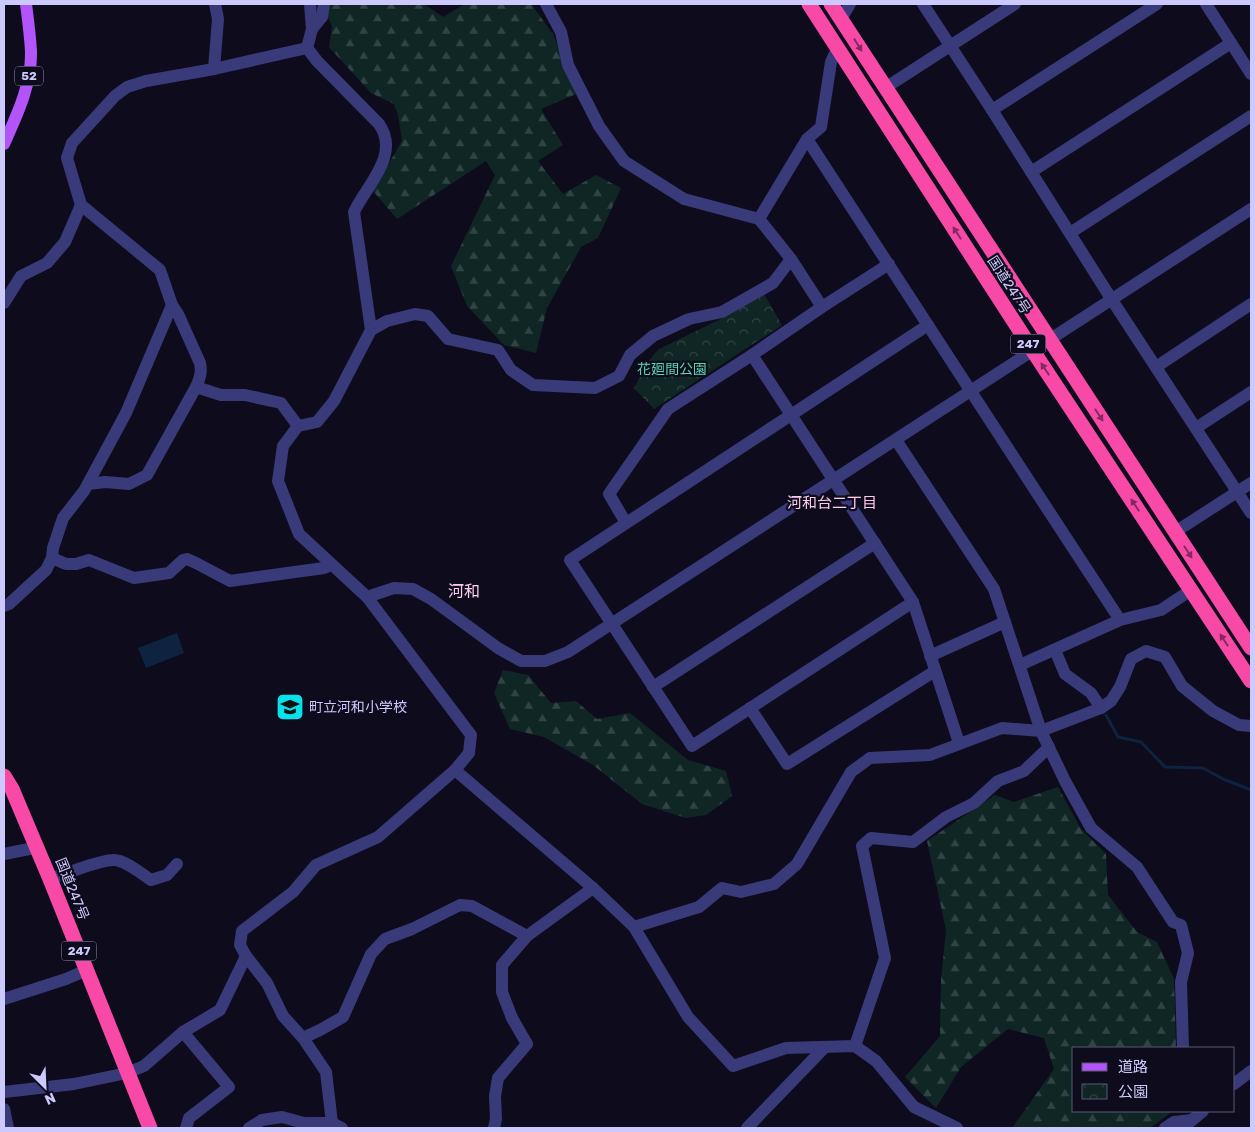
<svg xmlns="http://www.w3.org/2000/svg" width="1255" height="1132" font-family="Rubik,'Noto Sans JP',sans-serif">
  <defs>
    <pattern id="forest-firs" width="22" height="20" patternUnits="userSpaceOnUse" patternTransform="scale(1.25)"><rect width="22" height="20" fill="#0f2624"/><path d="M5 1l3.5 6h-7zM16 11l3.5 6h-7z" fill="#314445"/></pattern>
    <pattern id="park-crowns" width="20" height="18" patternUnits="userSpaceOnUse" patternTransform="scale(1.25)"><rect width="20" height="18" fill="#0f2624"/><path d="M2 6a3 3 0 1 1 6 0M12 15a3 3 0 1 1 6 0" fill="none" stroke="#314445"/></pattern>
  </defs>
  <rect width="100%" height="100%" fill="#0e0c1c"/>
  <g fill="url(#forest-firs)">
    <path d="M322,4h102l19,13 22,-13h66l22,30 23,60 -35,15 22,36 -25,16 25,33 33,-19 25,13 -23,50 -17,9 -34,61 -11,45 -32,-8 -37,-39 -16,-40 44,-91 -9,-14 -89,58 -24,-28 29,-50 -4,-26 -4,-11 -23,-11 -42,-46 3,-21z"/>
    <path d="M503,670l25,5 23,28 25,-2 21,18 33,-6 58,47 38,11 6,25 -26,19 -20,3 -44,-14 -49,-39 -49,-28 -34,-8 -16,-36z"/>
    <path d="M1058,787l23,42 25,25 2,41 29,37 20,10 17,37 2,69h-102v63h99l-23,17h-138l42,-59 -10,-31 -36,-9 -47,38 -25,41 -31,-31 35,-41 1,-55 5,-51 -19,-89 68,-46 19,7z"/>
  </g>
  <path fill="url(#park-crowns)" d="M764,294l18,31 -128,84 -20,-21c8,-13 14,-29 25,-39l72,-35z"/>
  <path fill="#0d233f" d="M177,633l7,20 -38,15 -8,-20z"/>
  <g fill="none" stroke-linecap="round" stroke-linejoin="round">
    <path stroke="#0d233f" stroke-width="3" d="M1106,715l12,22 23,5 24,25 38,1 20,11 28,11"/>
    <g stroke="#393a7a" stroke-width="12">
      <path d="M546,4l15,28 7,33 31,61 25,35 60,38 75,20 32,40 31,48"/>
      <path d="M923,4l69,106 120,190 139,213"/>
      <path d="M1206,4l45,70"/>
      <path d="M841,19l9,-15"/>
      <path d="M312,29l10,-12 2,-13"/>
      <path d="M307,48l10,13 62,63c22,31 -13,62 -25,88l17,118"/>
      <path d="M307,48l5,-19 -2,-25"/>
      <path d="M214,69l4,-50 -3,-15"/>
      <path d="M885,88l130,-84"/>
      <path d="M992,110l165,-106"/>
      <path d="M807,139c104,160 208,321 313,481"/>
      <path d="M1031,172l200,-129"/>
      <path d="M759,219l48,-80 14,-12 10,-65 7,-15"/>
      <path d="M1070,233l181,-117"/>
      <path d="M4,303l17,-27 26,-13 18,-21 16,-37"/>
      <path d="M752,355l161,247 46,141"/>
      <path d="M1156,367l95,-63"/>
      <path d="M196,387l25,8h24l36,8 17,23"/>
      <path d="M1196,428l55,-36"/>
      <path d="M896,440l98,149 47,142 24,50 26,47 46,39 36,55 8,3 7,28 -7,29 2,66"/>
      <path d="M88,484l17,-2 24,2 18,-9 49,-88c4,-9 6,-15 4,-24l-22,-49 -6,-9 -12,-35 -79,-65 -14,-47 5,-15 43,-47 12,-9 19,-6 68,-12 93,-21"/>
      <path d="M626,523l-17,-29 59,-85 84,-54 70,-48 67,-43"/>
      <path d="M1175,532l76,-49"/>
      <path d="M52,558l14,6h10l13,-4 45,18 35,-5 14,-13 4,-1 9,4 34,18 94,-13 8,-3"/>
      <path d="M367,597l27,-9 19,1 18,10 67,49 23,13h24l23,-9 683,-443"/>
      <path d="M913,602l-221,144 -122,-186 358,-235"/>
      <path d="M4,606l5,-2 37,-34 6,-12 1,-10 10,-30 21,-27 42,-78 46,-108"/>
      <path d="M1055,650l10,24 26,19 10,15"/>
      <path d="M930,656l75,-34"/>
      <path d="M1020,665l100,-45 41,-10 30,-20"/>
      <path d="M653,687l222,-144"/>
      <path d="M750,708l37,56 148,-93"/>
      <path d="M455,770l138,118 41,39 54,90 45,49 53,-18 69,-2 21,15 38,46 43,21"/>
      <path d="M4,854l25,-5 7,-3"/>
      <path d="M50,879c16,-5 48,-19 64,-19 11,0 28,14 37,20l16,-5 10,-11"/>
      <path d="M634,927l65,-20 23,-19 19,4 33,-8 23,-20 54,-92 19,-14 60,-3 72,-27 39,3 60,-23 10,-7 9,-14 11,-28 15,-8 19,6 17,29 31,25 26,14 12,1"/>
      <path d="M4,999l62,-20 21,-9"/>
      <path d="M183,1032l46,55 -40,31 -3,10"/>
      <path d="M303,1038l17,-8 23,-13 28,-63 14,-15 27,-10 48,-24 12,1 55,30"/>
      <path d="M855,1046l30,-88 -23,-112 9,-8 42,4 33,-25 28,-14 24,-22 26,-10 25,-24"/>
      <path d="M1234,1084l17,-13"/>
      <path d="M4,1092l70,-8 53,-11 17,-7 39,-34 37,-22 26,-54"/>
      <path d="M4,1109l4,19"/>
      <path d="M332,1123l-6,-51 -23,-34 -20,-22 -16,-33 -21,-27 -6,-11 2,-14 51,-39 23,-27 62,-28 77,-67 14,-17 2,-18 -104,-138 -68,-63 -21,-53 5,-35 15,-20 19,-4 17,-21 37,-71 16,-9 28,-7 13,2 20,23 50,11 13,20 22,15 62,3 24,-12 11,-21 23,-19 36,-17 33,-7 51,-29 18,-24"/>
      <path d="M1186,1125l17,-14"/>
      <path d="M249,1128l13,-8 20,-3 22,6h28l10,5"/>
      <path d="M494,1128l2,-9 -1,-23 3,-18 29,-34 -15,-26 -10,-26v-27l25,-29 66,-48"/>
      <path d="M747,1128l77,-80"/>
      <path d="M1165,1128l9,-6 18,-2"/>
    </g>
    <path stroke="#b254f9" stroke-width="12" d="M4,144c13,-29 28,-60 27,-93 -1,-16 -3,-32 -5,-47"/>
    <g stroke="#f849a7" stroke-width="15">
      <path d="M809,4l224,347 218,330"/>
      <path d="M831,4l420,644"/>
      <path d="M4,776l8,13 38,90 100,249"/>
    </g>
  </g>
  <defs><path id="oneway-solid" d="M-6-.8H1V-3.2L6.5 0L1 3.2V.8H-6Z" transform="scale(1.25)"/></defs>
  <g fill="#832a62">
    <use href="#oneway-solid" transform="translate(858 45) rotate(58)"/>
    <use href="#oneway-solid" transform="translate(957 233) rotate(-123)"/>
    <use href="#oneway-solid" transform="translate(1045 369) rotate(-124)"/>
    <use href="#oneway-solid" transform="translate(1099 415) rotate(57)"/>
    <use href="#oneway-solid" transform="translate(1135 505) rotate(-124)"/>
    <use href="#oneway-solid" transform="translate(1188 552) rotate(57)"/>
    <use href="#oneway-solid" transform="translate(1224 640) rotate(-123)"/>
  </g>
  <defs>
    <symbol id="school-square" viewBox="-11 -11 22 22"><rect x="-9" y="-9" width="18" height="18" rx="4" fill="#08e1ea" stroke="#0e0c1c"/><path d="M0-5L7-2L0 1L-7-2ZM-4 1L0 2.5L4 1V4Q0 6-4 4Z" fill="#111"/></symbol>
  </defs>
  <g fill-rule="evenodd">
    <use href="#school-square" x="274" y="691" width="32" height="32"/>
  </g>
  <g text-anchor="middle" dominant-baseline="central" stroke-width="4.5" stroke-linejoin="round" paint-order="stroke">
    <g fill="#0e0c1c" stroke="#9390ba" stroke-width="1">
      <rect x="15" y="66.5" width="28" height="19" rx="4"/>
      <rect x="1010.5" y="334.5" width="35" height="19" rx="4"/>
      <rect x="61.5" y="941.5" width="35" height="19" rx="4"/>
    </g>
    <g font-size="12" font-weight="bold" fill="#ccc9fd">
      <text x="29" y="76">52</text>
      <text x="1028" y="344">247</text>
      <text x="79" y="951">247</text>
    </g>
    <g font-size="14" fill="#ccc9fd" stroke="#0e0c1c">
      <text transform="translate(1009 285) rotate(57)">国道247号</text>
      <text transform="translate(72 889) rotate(68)">国道247号</text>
    </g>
    <g font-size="14" fill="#59d9b2" stroke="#0e0c1c">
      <text x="672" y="369">花廻間公園</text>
    </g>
    <g font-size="14" fill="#ccc9fd" stroke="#0e0c1c" text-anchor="start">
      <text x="309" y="707">町立河和小学校</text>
    </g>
    <g font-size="15" fill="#fdcbee" stroke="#0e0c1c">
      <text x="832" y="503">河和台二丁目</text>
    </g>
    <g font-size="16" fill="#fdcbee" stroke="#0e0c1c">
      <text x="464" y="591">河和</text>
    </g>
  </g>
  <rect width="1255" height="1132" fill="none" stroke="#ccc9fd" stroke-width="10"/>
  <rect x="1072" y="1047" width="162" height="65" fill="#0e0c1c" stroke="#5a5876"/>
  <rect x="1082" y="1063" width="25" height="8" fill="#b254f9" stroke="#5a5876"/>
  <text x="1118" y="1072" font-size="15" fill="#ccc9fd">道路</text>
  <rect x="1082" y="1084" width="25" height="15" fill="url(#park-crowns)" stroke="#5a5876"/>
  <text x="1118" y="1097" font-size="15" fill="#ccc9fd">公園</text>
  <g transform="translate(45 1087) rotate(156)" stroke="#0e0c1c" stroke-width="4" paint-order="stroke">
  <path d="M0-4L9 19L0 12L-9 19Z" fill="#ccc9fd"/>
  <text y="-8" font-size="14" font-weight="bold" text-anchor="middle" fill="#ccc9fd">N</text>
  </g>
</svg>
